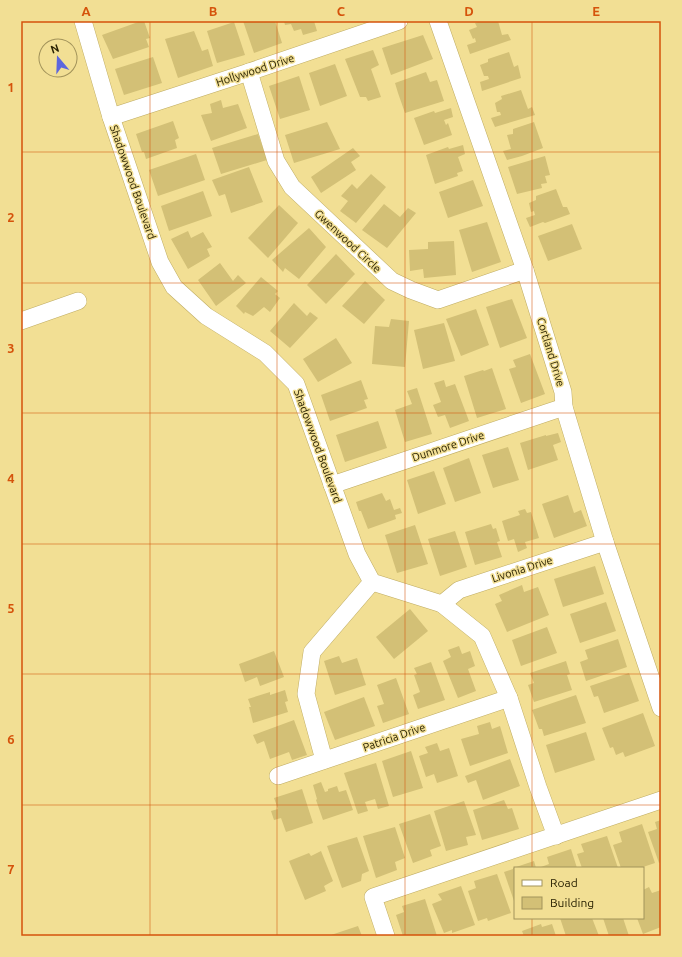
<svg xmlns="http://www.w3.org/2000/svg" width="682" height="957" font-family="Ubuntu,sans-serif">
  <rect width="100%" height="100%" fill="#f2df94"/>
  <g fill="#d3c076">
    <path d="M141,21h3l6,17 -4,1 3,8 -36,12 -11,-24z"/>
    <path d="M243,21h32l7,22 -28,10z"/>
    <path d="M284,21h30l3,10 -14,4 -2,-6 -7,2 -3,-7 -6,1z"/>
    <path d="M481,21h17l4,14 6,-1 3,6 -41,14 -3,-9 9,-3 -1,-4 -2,1 -4,-9 8,-3 -2,-4z"/>
    <path d="M234,22l11,33 -28,8 -10,-32z"/>
    <path d="M194,31l8,20 6,-2 5,17 -35,12 -13,-39z"/>
    <path d="M423,35l10,24 -42,16 -9,-27z"/>
    <path d="M373,50l6,15 -8,4 10,28 -13,4 -2,-4h-6l-15,-38z"/>
    <path d="M509,52l5,15 4,-2 3,13 -39,13 -2,-9 9,-3 -1,-3h-4l-4,-11 8,-3v-3z"/>
    <path d="M153,57l9,26 -38,12 -9,-26z"/>
    <path d="M335,64l12,32 -27,10 -11,-33z"/>
    <path d="M426,72l4,10 7,-2 7,21 -39,12 -7,-20 -3,-10z"/>
    <path d="M299,76l11,34 -30,9 -11,-33z"/>
    <path d="M521,90l7,19 4,-2 3,8 -40,12 -4,-9 10,-3 -1,-3h-3l-2,-9 7,-4 -1,-3z"/>
    <path d="M221,100l2,8 15,-4 9,24 -36,13 -10,-26 11,-2 -2,-9z"/>
    <path d="M451,108l2,9 -9,3 2,5 2,-2 4,12 -28,10 -10,-27 20,-7 1,2z"/>
    <path d="M173,121l6,17 -4,2 2,8 -31,11 -2,-7h-2l-6,-18z"/>
    <path d="M327,122l13,27 -46,14 -9,-28z"/>
    <path d="M534,122l9,26 -21,8 -15,4 -4,-9 8,-2 -4,-14 6,-1v-5z"/>
    <path d="M258,134l9,26 -46,14 -9,-26z"/>
    <path d="M463,145l2,9 -7,3 5,14 -6,2 1,3 -23,8 -9,-29 22,-8 1,2z"/>
    <path d="M353,148l7,8 -9,6 5,8 -35,23 -10,-16z"/>
    <path d="M196,154l9,26 -47,16 -9,-26z"/>
    <path d="M545,156l5,19 -5,1 2,7 -6,1 1,4 -25,6 -9,-27z"/>
    <path d="M249,167l14,35 -32,11 -6,-19 -6,2 -7,-16z"/>
    <path d="M371,174l15,13 -30,36 -16,-12 8,-10 -7,-5 11,-12 5,5z"/>
    <path d="M473,180l10,26 -35,12 -9,-26z"/>
    <path d="M556,189l7,18h4l3,7 -25,9 -2,-1 -13,5 -4,-9 9,-3 -1,-4 -3,1 -2,-9 7,-3v-4z"/>
    <path d="M203,191l9,25 -43,15 -8,-25z"/>
    <path d="M384,204l16,13 8,-9 8,5 -29,35 -25,-18z"/>
    <path d="M279,205l19,18 -30,35 -20,-20z"/>
    <path d="M487,222l14,40 -29,10 -13,-42z"/>
    <path d="M572,224l10,25 -34,12 -10,-25z"/>
    <path d="M309,228l17,19 -27,32 -14,-11 -2,4 -11,-12z"/>
    <path d="M188,231l3,7 12,-6 9,15 -5,2 3,7 -22,13 -17,-30z"/>
    <path d="M454,241l2,34 -32,3 -1,-9 -13,2 -1,-21 19,-1v-7z"/>
    <path d="M336,254l19,20 -29,30 -19,-19z"/>
    <path d="M220,263l13,18 5,-6 8,8 -30,23 -18,-26z"/>
    <path d="M261,277l17,14 -3,3 5,4 -10,14 -6,-5 -11,9 -8,-4 -1,2 -8,-8z"/>
    <path d="M365,281l20,19 -21,24 -22,-18z"/>
    <path d="M512,299l15,39 -27,10 -14,-41z"/>
    <path d="M294,303l13,13 3,-4 8,6 -28,30 -20,-17z"/>
    <path d="M476,309l13,36 -28,11 -15,-37z"/>
    <path d="M391,319l18,2 -4,46 -33,-3 3,-38 14,1z"/>
    <path d="M444,323l11,38 -32,8 -9,-39z"/>
    <path d="M336,338l16,25 -34,19 -15,-23z"/>
    <path d="M530,354l15,40 -24,9 -12,-34 7,-2 -3,-7z"/>
    <path d="M492,368l14,41 -29,9 -13,-42 19,-6 1,1z"/>
    <path d="M361,380l7,19 -4,1 3,8 -37,13 -9,-26z"/>
    <path d="M444,380l2,7 9,-3 14,37 -19,7 -5,-13 -7,2 -5,-12 8,-3 -7,-19z"/>
    <path d="M417,388l15,46 -27,8 -10,-32 17,-6 -5,-13z"/>
    <path d="M378,421l9,27 -42,14 -9,-27z"/>
    <path d="M558,433l3,9 -8,3 5,15 -30,10 -8,-27 26,-8v1z"/>
    <path d="M508,447l11,33 -26,8 -11,-33z"/>
    <path d="M469,458l12,35 -26,9 -12,-34z"/>
    <path d="M434,471l12,33 -28,10 -11,-34z"/>
    <path d="M382,493l4,8 4,-2 4,11 6,-2 2,5 -7,2 1,4 -28,10 -7,-18h-2l-3,-9z"/>
    <path d="M568,495l6,18 7,-3 6,16 -33,12 -12,-34z"/>
    <path d="M525,509l2,4 4,-1 8,26 -14,4 2,6 -9,4 -4,-13 -6,2 -6,-20 18,-6 -2,-4z"/>
    <path d="M491,524l2,5 3,-1 4,13 -3,1 5,15 -27,8 -10,-33z"/>
    <path d="M415,525l13,39 -31,9 -12,-38z"/>
    <path d="M455,531l12,36 -27,9 -12,-37z"/>
    <path d="M595,566l9,28 -41,13 -9,-28z"/>
    <path d="M522,585l2,7 14,-5 11,28 -42,17 -12,-28 7,-3 -3,-6z"/>
    <path d="M606,602l10,29 -36,12 -10,-29z"/>
    <path d="M410,609l18,22 -34,28 -18,-22z"/>
    <path d="M547,627l10,26 -36,13 -9,-26z"/>
    <path d="M618,639l9,28 -41,14 -6,-19 8,-3 -3,-9z"/>
    <path d="M459,646l3,8 8,-3 5,15 -7,3 8,22 -18,7 -15,-37 8,-4 -3,-7z"/>
    <path d="M274,651l10,26 -24,9 -3,-9 -12,5 -6,-18z"/>
    <path d="M339,656l3,7 15,-5 9,27 -31,10 -11,-34z"/>
    <path d="M566,661l4,13 -3,1 5,15 -38,12 -6,-17 6,-2 -4,-10z"/>
    <path d="M431,662l14,38 -27,9 -5,-14 7,-3 -6,-17 3,-1 -3,-6z"/>
    <path d="M629,673l10,28 -35,12 -6,-17 -4,1 -4,-11z"/>
    <path d="M396,678l13,36 -26,9 -6,-17 7,-2 -7,-19z"/>
    <path d="M285,690l3,11 -3,1 3,10 -35,11 -4,-16h2l-3,-8 22,-7v3z"/>
    <path d="M576,695l10,28 -42,13 -2,-7h-3l-7,-19z"/>
    <path d="M364,697l11,29 -40,14 -11,-28z"/>
    <path d="M643,713l12,33 -30,11 -2,-5 -7,3 -3,-8 -3,1 -8,-20z"/>
    <path d="M294,720l13,35 -15,5 -3,-8 -19,7 -6,-18 -7,3 -4,-9z"/>
    <path d="M490,722l2,7 8,-3 8,27 -38,13 -9,-27 18,-5 -2,-8z"/>
    <path d="M586,732l9,28 -40,13 -9,-28z"/>
    <path d="M437,743l3,8 9,-3 9,28 -21,7 -3,-9 -8,3 -7,-21 9,-3 -3,-6z"/>
    <path d="M411,751l12,37 -30,9 -11,-36z"/>
    <path d="M510,759l10,27 -37,14 -7,-20 -8,3 -3,-7z"/>
    <path d="M376,763l13,43 -11,3 -3,-10 -10,3 3,9 -10,3 -14,-41z"/>
    <path d="M321,782l4,10 3,-1v-2l9,-3 2,6 7,-2 7,20 -30,10 -7,-20 1,-1 -4,-14z"/>
    <path d="M302,789l11,34 -27,9 -5,-14 -7,2 -3,-9 7,-2 -4,-11z"/>
    <path d="M504,800l4,9 4,-1 7,21 -37,11 -9,-30z"/>
    <path d="M464,801l12,34 -10,2 2,8 -22,6 -12,-40z"/>
    <path d="M430,814l11,32 -11,4 2,6 -19,7 -14,-39z"/>
    <path d="M661,820v42l-2,1 -11,-31 9,-3 -2,-7z"/>
    <path d="M642,824l13,39 -15,5h-19l-8,-23 9,-3 -3,-10z"/>
    <path d="M395,827l10,31 -10,4 2,8 -21,8 -13,-42z"/>
    <path d="M607,836l11,32h-36l-5,-14 7,-2 -3,-8z"/>
    <path d="M357,837l12,34 -7,3 -1,7 -19,7 -15,-42z"/>
    <path d="M571,849l6,19h-36v-1l8,-3 -2,-7z"/>
    <path d="M321,851l12,30 -9,5 2,5 -21,9 -16,-39 20,-8 2,3z"/>
    <path d="M534,861l2,7h-21v33h-1l-10,-29 9,-3v-1z"/>
    <path d="M497,874l14,39 -23,8 -1,-3 -9,3 -10,-30 8,-3 -2,-7z"/>
    <path d="M461,886l14,39 -23,8v-3l-8,3 -12,-29 10,-4 -4,-6z"/>
    <path d="M649,887l3,6 9,-3v37l-18,7 -6,-16h6v-28z"/>
    <path d="M425,899l12,37h-34l-7,-21 8,-3 -2,-6z"/>
    <path d="M560,918h32l7,18h-33z"/>
    <path d="M603,918h20l6,18h-20z"/>
    <path d="M541,924l1,3 10,-3 4,12h-32l-2,-5z"/>
    <path d="M358,926l4,10h-34z"/>
  </g>
  <g fill="none" stroke-linecap="round" stroke-linejoin="round">
    <defs>
      <g id="minor">
        <path d="M83,21l28,96 49,145 14,25 32,29 59,37 31,31 61,170 15,28 70,22 40,32 27,62 29,89 18,49"/>
        <path d="M438,21l87,249 38,122 1,15 41,135 56,166"/>
        <path d="M249,72l27,89 16,26 100,94 19,9 27,10 87,-30"/>
        <path d="M111,117l138,-45 150,-51"/>
        <path d="M21,321l57,-20"/>
        <path d="M332,485l232,-78"/>
        <path d="M442,604l17,-14 146,-48"/>
        <path d="M324,760l-18,-66 6,-42 60,-70"/>
        <path d="M278,776l231,-78"/>
        <path d="M386,936l-13,-39 288,-97"/>
      </g>
    </defs>
    <use href="#minor" stroke="#bfac62" stroke-width="18"/>
    <use href="#minor" stroke="#fff" stroke-width="17"/>
  </g>
  <path fill="none" stroke="#d5530b" stroke-width="1" stroke-opacity="0.55" d="M150,21v915M277,21v915M405,21v915M532,21v847M21,152h640M21,283h640M21,413h640M21,544h640M21,674h640M21,805h640M532,918v18"/>
  <g text-anchor="middle" dominant-baseline="central" stroke-width="3" stroke-linejoin="round" paint-order="stroke">
    <g font-size="11" fill="#292102" stroke="#f2df94">
      <text transform="translate(255 70) rotate(-18)">Hollywood Drive</text>
      <text transform="translate(133 182) rotate(71)">Shadowwood Boulevard</text>
      <text transform="translate(348 241) rotate(43)">Gwenwood Circle</text>
      <text transform="translate(551 352) rotate(73)">Cortland Drive</text>
      <text transform="translate(318 446) rotate(70)">Shadowwood Boulevard</text>
      <text transform="translate(448 446) rotate(-18)">Dunmore Drive</text>
      <text transform="translate(522 569) rotate(-18)">Livonia Drive</text>
      <text transform="translate(394 737) rotate(-19)">Patricia Drive</text>
    </g>
  </g>
  <rect width="682" height="957" fill="none" stroke="#f2df94" stroke-width="44"/>
  <rect x="514" y="867" width="130" height="52" fill="#f2df94" stroke="#a2935a"/>
  <rect x="522" y="880" width="20" height="6" fill="#ffffff" stroke="#a2935a"/>
  <text x="550" y="887" font-size="12" fill="#292102">Road</text>
  <rect x="522" y="897" width="20" height="12" fill="#d3c076" stroke="#a2935a"/>
  <text x="550" y="907" font-size="12" fill="#292102">Building</text>
  <g transform="translate(58 58) rotate(341)"><circle r="19" fill="#f2df94" stroke="#a2935a"/>
  <path d="M0-3L7 15L0 10L-7 15Z" fill="#5d66de"/>
  <text y="-6" font-size="11" font-weight="bold" text-anchor="middle" fill="#292102">N</text>
  </g>
  <rect x="22" y="22" width="638" height="913" fill="none" stroke="#d5530b" stroke-width="1.5"/>
  <g font-size="13" text-anchor="middle" font-weight="bold" fill="#d5530b">
    <text x="86" y="16">A</text>
    <text x="213" y="16">B</text>
    <text x="341" y="16">C</text>
    <text x="469" y="16">D</text>
    <text x="596" y="16">E</text>
    <text x="11" y="92">1</text>
    <text x="11" y="222">2</text>
    <text x="11" y="353">3</text>
    <text x="11" y="483">4</text>
    <text x="11" y="613">5</text>
    <text x="11" y="744">6</text>
    <text x="11" y="874">7</text>
  </g>
</svg>
